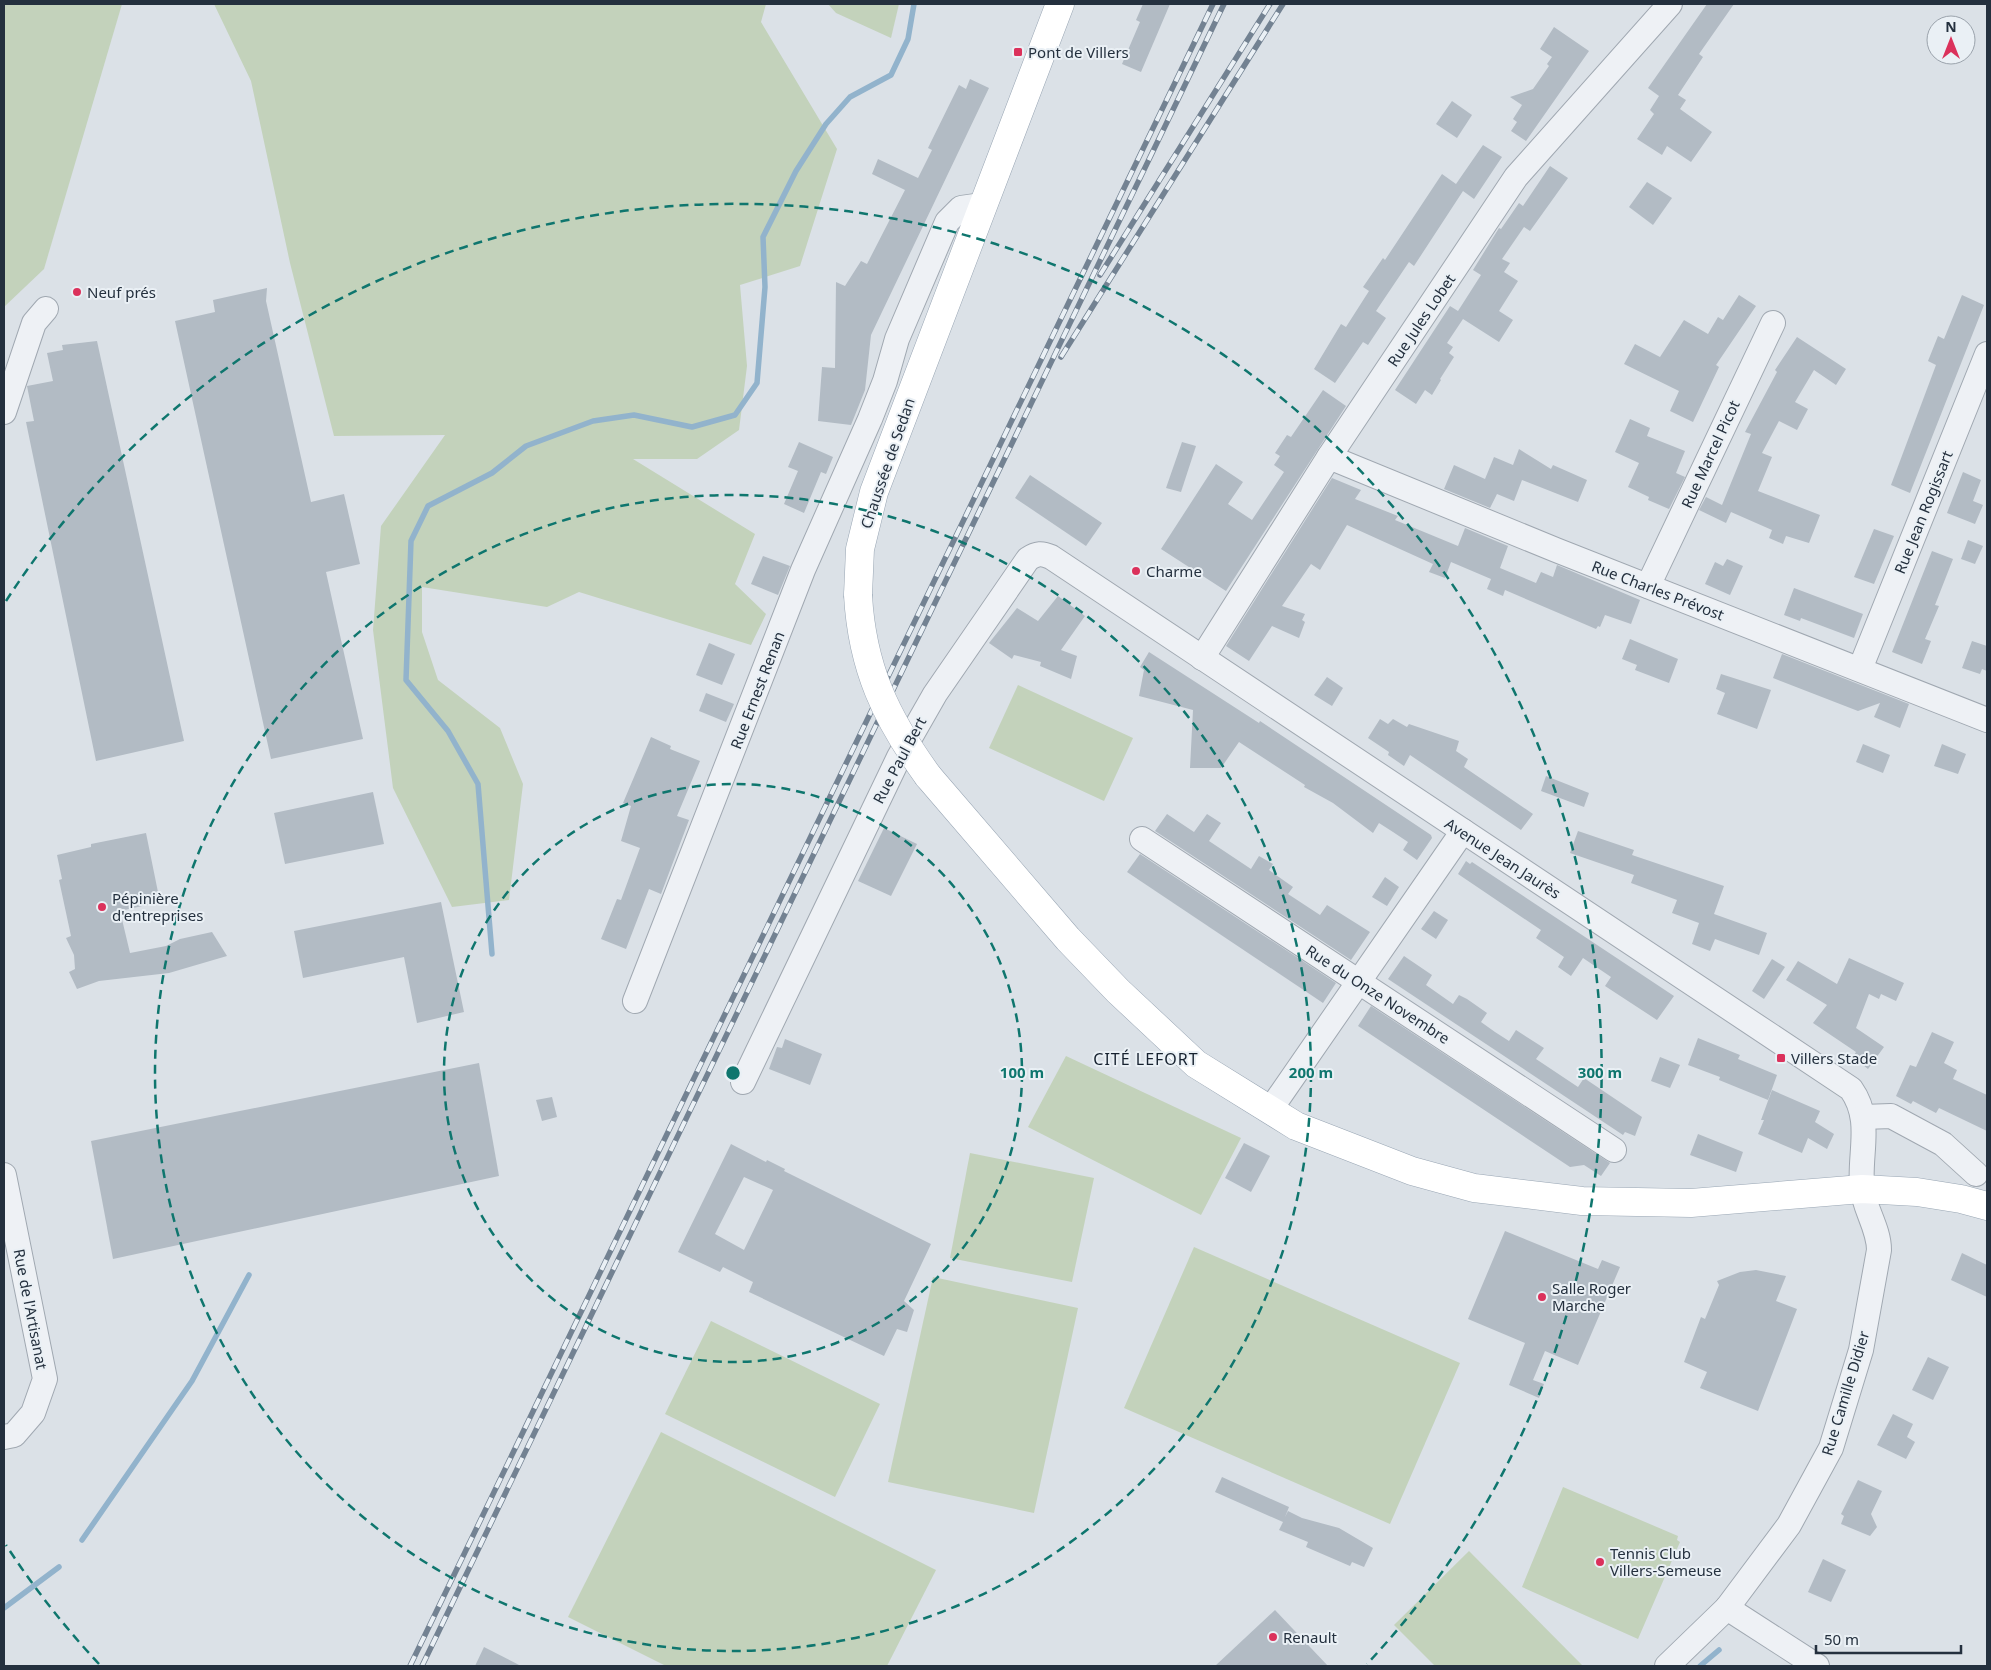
<svg xmlns="http://www.w3.org/2000/svg" width="1991" height="1670" font-family="'Noto Sans',sans-serif">
  <rect width="100%" height="100%" fill="#dbe1e7"/>
  <g fill="#c3d2bb">
    <path d="M4,4h118l-78,265 -40,38z"/>
    <path d="M214,4h552l-5,18 76,127 -37,117 -60,19 7,81 -8,64 -42,29h-64l122,75 -20,50 31,30 -15,31 -172,-53 -32,15 -125,-20v45l16,48 62,48 23,56 -14,116 -57,7 -59,-119 -20,-158 8,-104 64,-91 -111,1 -44,-173 -39,-182z"/>
    <path d="M828,4h71l-8,34 -55,-25z"/>
    <path d="M1018,685l115,53 -29,63 -115,-53z"/>
    <path d="M1066,1056l175,82 -40,77 -173,-88z"/>
    <path d="M970,1153l124,25 -22,104 -122,-24z"/>
    <path d="M1194,1247l266,116 -70,161 -266,-116z"/>
    <path d="M933,1277l145,31 -44,205 -146,-31z"/>
    <path d="M711,1321l169,83 -45,93 -170,-83z"/>
    <path d="M661,1432l275,138 -49,96h-221l-98,-49z"/>
    <path d="M1563,1487l115,49 -1,4 3,2 -42,97 -116,-52z"/>
    <path d="M1469,1551l114,115h-148l-41,-41z"/>
  </g>
  <g fill="none" stroke-linecap="round" stroke-linejoin="round">
    <g stroke="#92b3cc" stroke-width="5.5">
      <path d="M492,954l-14,-170 -30,-53 -42,-51 5,-139 17,-35 64,-33 34,-27 67,-25 41,-6 58,12 43,-12 22,-32 8,-96 -2,-50 33,-66 30,-47 24,-27 41,-22 17,-36 6,-35"/>
      <path d="M82,1540l110,-159 57,-106"/>
      <path d="M4,1608l55,-41"/>
      <path d="M1700,1666l19,-16"/>
    </g>
  </g>
  <g fill="#b2bbc4" fill-rule="evenodd">
    <path d="M1143,4h27l-29,68 -19,-8 18,-42 -4,-2z"/>
    <path d="M1707,4h27l-35,50 4,3 -25,38 8,5 -6,9 32,23 -21,30 -24,-16 -5,9 -25,-16 17,-25 -4,-4 9,-14 -11,-8z"/>
    <path d="M1554,27l35,24 -63,90 -15,-10 6,-9 -4,-3 9,-14 -12,-8 23,-8 16,-23 -2,-2 5,-7 -12,-8z"/>
    <path d="M970,79l19,9 -118,247 -6,55 -14,35 -33,-4 4,-54 13,1 1,-86 9,4 16,-25 6,3 38,-74 -33,-16 6,-15 40,19 14,-28 -4,-2 31,-63 7,4z"/>
    <path d="M1452,101l20,14 -15,23 -21,-14z"/>
    <path d="M1483,145l19,12 -28,42 -11,-8 -49,75 -5,-4 -33,49 10,7 -18,27 -5,-3 -28,41 -21,-14 27,-45 5,3 23,-36 -6,-4 20,-29 2,2 57,-86 14,10z"/>
    <path d="M1550,166l18,12 -38,53 -6,-4 -22,32 8,4 -6,9 14,9 -19,30 14,9 -14,22 -36,-23 -16,24 6,4 -4,6 5,4 -14,22 1,1 -9,15 -7,-5 -9,14 -21,-14 55,-84 8,5 23,-36 -8,-5 26,-42 2,1 18,-26 4,3z"/>
    <path d="M1647,182l25,16 -19,27 -24,-18z"/>
    <path d="M267,288l-1,13 45,201 33,-8 16,70 -34,8 37,167 -92,20 -96,-438 40,-9 -2,-12z"/>
    <path d="M1739,295l17,11 -40,59 3,2 -26,55 -23,-11 9,-20 -55,-27 11,-20 25,13 24,-37 24,14 10,-17 5,3z"/>
    <path d="M1962,295l22,10 -74,188 -19,-8 45,-120 -8,-4 10,-25 6,3z"/>
    <path d="M1797,337l49,32 -10,16 -22,-15 -19,32 13,7 -11,21 -18,-9 -17,32 10,4 -14,34 62,24 -11,28 -23,-7 -3,8 -14,-6 3,-8 -41,-18 -5,11 -27,-13 7,-13 16,8 29,-71 -6,-2 32,-60 -2,-2z"/>
    <path d="M97,341l87,400 -88,20 -70,-339 8,-1 -7,-35 26,-5 -6,-28 16,-3 -1,-5z"/>
    <path d="M1323,390l23,16 -120,185 -65,-42 55,-85 27,18 -15,22 24,16 32,-48 -10,-7 6,-9 -5,-3 12,-18 4,2z"/>
    <path d="M1630,419l20,9 -3,8 38,15 -9,22 9,4 -16,32 -21,-9 1,-3 -21,-10 11,-24 -24,-11z"/>
    <path d="M799,442l34,15 -7,17 -5,-2 -17,41 -20,-9 14,-33 -10,-4z"/>
    <path d="M1182,442l14,4 -15,46 -15,-4z"/>
    <path d="M1519,449l32,20 2,-4 34,15 -9,22 -56,-22 -8,21 -17,-7 -7,14 -46,-19 10,-24 31,14 9,-22 19,8z"/>
    <path d="M1963,472l18,8 -8,21 10,4 -8,19 -28,-11z"/>
    <path d="M1030,475l72,48 -16,23 -71,-48z"/>
    <path d="M1332,478l29,12 -6,9 43,17 -3,4 63,26 7,-18 43,18 -8,22 36,15 5,-11 12,5 4,-12 83,35 -9,24 -26,-9 -5,12 -2,-1 -2,3 -91,-39 -2,6 -16,-7 4,-10 -40,-17 -6,16 -16,-6 4,-8 -86,-39 -27,45 -9,-6 -29,42 23,8 -3,6 3,2 -6,16 -27,-12 -23,35 -23,-15z"/>
    <path d="M1874,529l20,7 -20,48 -20,-7z"/>
    <path d="M1968,540l15,6 -8,18 -14,-5z"/>
    <path d="M1932,551l21,8 -18,46 4,1 -14,33 6,2 -9,23 -30,-12z"/>
    <path d="M763,556l27,10 -12,29 -27,-11z"/>
    <path d="M1727,559l16,7 -13,29 -25,-11 10,-22 8,4z"/>
    <path d="M1794,588l69,26 -9,24 -53,-20 -1,3 -16,-6z"/>
    <path d="M1058,596l27,20 -24,34 16,6 -6,23 -31,-13 1,-4 -27,-7 -2,4 -23,-16 28,-35 21,13z"/>
    <path d="M1630,639l48,20 -9,24 -34,-13 2,-5 -15,-6z"/>
    <path d="M1972,641l15,5v25l-5,-2 -2,5 -18,-6z"/>
    <path d="M709,643l26,11 -13,31 -26,-10z"/>
    <path d="M1149,652l110,71 1,-2 171,114 1,3 -15,22 -14,-10 5,-8 -15,-10 -14,-9 -6,10 -40,-30 -29,-16 1,-2 -66,-43 -18,26h-31l3,-58 -54,-14 5,-26 -4,-3z"/>
    <path d="M1782,654l127,50 -9,24 -26,-11 6,-14 -22,8 -85,-33z"/>
    <path d="M1721,674l50,16 -14,39 -40,-15 8,-21 -9,-4z"/>
    <path d="M1327,677l16,11 -11,18 -18,-11z"/>
    <path d="M706,693l28,11 -8,18 -27,-11z"/>
    <path d="M1380,719l8,5 5,-5 14,8 2,-3 50,17 -3,10 12,8 -4,8 69,47 -12,16 -111,-75 -6,11 -16,-11 1,-3 -21,-14z"/>
    <path d="M651,737l20,9 -1,3 30,12 -23,55 12,4 -28,74 -12,-5 -23,60 -25,-10 16,-40 4,1 19,-52 -19,-7 10,-35 -8,-3z"/>
    <path d="M1863,744l27,11 -7,18 -27,-11z"/>
    <path d="M1942,744l24,10 -8,20 -24,-8z"/>
    <path d="M1546,776l43,17 -5,14 -43,-16z"/>
    <path d="M373,792l11,52 -99,20 -11,-51z"/>
    <path d="M1167,814l27,18 13,-18 14,9 -12,18 42,28 8,-13 14,8 -4,6 24,17 -5,7 32,21 7,-10 43,27 -19,28 -196,-129z"/>
    <path d="M884,828l33,16 -26,52 -33,-15z"/>
    <path d="M1578,831l56,19 -2,5 92,31 -10,28 53,19 -8,22 -44,-16 -5,12 -18,-7 7,-21 -27,-10 5,-13 -46,-17 3,-8 -64,-22z"/>
    <path d="M146,833l14,69 -40,9 10,42 36,-7 14,-7 32,-7 15,24 -58,17 -70,8 -22,8 -8,-17 6,-3 -1,-14 -8,-17 5,-2 -12,-56 3,-1 -5,-24 34,-8v-3z"/>
    <path d="M1140,854l196,129 -13,20 -196,-131z"/>
    <path d="M1466,861l4,3 2,-2 202,134 -17,24 -52,-34 6,-9 -28,-19 -12,18 -13,-9 6,-10 -28,-19 5,-8 -83,-56z"/>
    <path d="M1385,877l14,10 -12,19 -15,-9z"/>
    <path d="M441,902l23,110 -47,11 -13,-66 -101,21 -9,-47z"/>
    <path d="M1434,911l14,9 -12,19 -15,-10z"/>
    <path d="M1404,956l28,19 -6,10 27,19 6,-9 8,4 20,14 -6,9 14,10 14,9 7,-11 28,18 -8,11 42,28 6,-9 58,39 -7,19 -10,-4 -2,3 -235,-156z"/>
    <path d="M1849,958l55,25 -8,18 -15,-7 -2,5 -10,-5 -13,34 28,19 -16,22 -15,-12 3,-5 -43,-29 14,-18 -41,-25 12,-19 39,23z"/>
    <path d="M1772,959l13,8 -21,32 -12,-8z"/>
    <path d="M1371,1006l239,157 -9,13 -17,-11 -14,2 -212,-141z"/>
    <path d="M1932,1032l22,10 -10,21 13,7 -4,9 34,16v36l-48,-23 -3,5 -23,-12 -2,3 -15,-8 14,-31 6,2z"/>
    <path d="M1698,1038l42,17 -2,4 39,16 -9,25 -49,-20 1,-3 -32,-12z"/>
    <path d="M785,1039l37,15 -12,31 -41,-16 8,-22 5,1z"/>
    <path d="M1660,1057l20,8 -10,23 -19,-7z"/>
    <path d="M479,1063l20,113 -386,83 -22,-118z"/>
    <path d="M1772,1090l48,21 -5,11 19,12 -7,15 -19,-11 -6,15 -44,-19 6,-14h-3z"/>
    <path d="M552,1097l5,20 -15,4 -6,-21z"/>
    <path d="M1698,1134l45,18 -7,20 -46,-17z"/>
    <path d="M1244,1143l26,13 -19,36 -26,-14z"/>
    <path d="M731,1144l35,18 1,-2 18,9 -1,2 147,73 -27,57 10,9 -7,22 -10,-3 -13,27 -135,-64 4,-10 -30,-15 -3,5 -42,-20zM744,1177l29,13 -29,60 -29,-16z"/>
    <path d="M1505,1231l93,38 4,-9 18,7 -42,98 -33,-14 -12,29 11,4 -5,14 -30,-13 16,-42 -57,-24z"/>
    <path d="M1962,1253l25,12v32l-36,-17z"/>
    <path d="M1756,1270l30,6 -10,25 21,8 -39,102 -58,-23 7,-16 -23,-10 17,-45 4,2 14,-34 -2,-4 23,-9z"/>
    <path d="M1928,1357l21,10 -16,33 -21,-10z"/>
    <path d="M1893,1414l20,10 -6,13 8,5 -9,17 -29,-14z"/>
    <path d="M1222,1477l67,30 -4,10 3,-6 14,7 37,10 34,20 -9,19 -12,-5 -2,4 -44,-19 2,-5 -29,-12 4,-8 -68,-30z"/>
    <path d="M1858,1480l24,11 -11,23 6,13 -7,9 -29,-12 3,-8 -3,-2z"/>
    <path d="M1823,1559l23,11 -15,32 -23,-10z"/>
    <path d="M1275,1610l53,56h-113z"/>
    <path d="M484,1647l37,19h-46z"/>
  </g>
  <g fill="none" stroke-linecap="round" stroke-linejoin="round">
    <defs>
      <g id="minor">
        <path d="M4,412l30,-89 12,-14"/>
        <path d="M1329,457l227,93 431,170"/>
        <path d="M1648,586l125,-263"/>
        <path d="M1202,658l127,-201 187,-280 154,-173"/>
        <path d="M1860,669l127,-315"/>
        <path d="M1142,839l472,311"/>
        <path d="M635,1001l168,-431 67,-151 15,-38 12,-42 50,-117 14,-14 21,-3"/>
        <path d="M743,1082l156,-325 36,-63 93,-135c9,-6 14,-6 23,-2l800,532c22,31 8,63 11,98 2,22 17,41 17,63l-18,100 -30,98 -42,77 -62,83 -60,58"/>
        <path d="M1270,1110l193,-279"/>
        <path d="M1863,1117l28,-1 52,28 33,30"/>
        <path d="M4,1175l41,204 -12,34 -19,22 -10,2"/>
        <path d="M1727,1608l90,58"/>
      </g>
      <g id="major">
        <path d="M858,595l2,-46 14,-57 186,-488"/>
        <path d="M928,776l140,163 50,52 78,73 100,62 116,45 62,17 108,13 109,2 171,-14 55,3 44,7 26,7"/>
      </g>
    </defs>
    <use href="#minor" stroke="#a0a8b1" stroke-width="26"/>
    <use href="#major" stroke="#99a6b4" stroke-width="29"/>
    <use href="#minor" stroke="#eef1f5" stroke-width="24"/>
    <use href="#major" stroke="#fff" stroke-width="28"/>
    <defs>
      <g id="rail">
        <path d="M1100,275l170,-271"/>
        <path d="M1061,357l222,-353"/>
        <path d="M410,1666l803,-1662"/>
        <path d="M422,1666l802,-1662"/>
      </g>
    </defs>
    <use href="#rail" stroke="#738292" stroke-width="5.5"/>
    <use href="#rail" stroke="#eaf0f5" stroke-width="4" stroke-dasharray="11" stroke-linecap="butt"/>
    <defs>
      <path id="major-bridge" d="M858,595c4,73 28,123 70,181"/>
    </defs>
    <use href="#major-bridge" stroke="#99a6b4" stroke-width="29" stroke-linecap="butt"/>
    <use href="#major-bridge" stroke="#fff" stroke-width="28"/>
  </g>
  <g fill="none" stroke="#0f766e" stroke-width="2.5" stroke-dasharray="9 6">
    <circle cx="733" cy="1073" r="289"/>
    <circle cx="733" cy="1073" r="578"/>
    <path d="M99 1664A867 867 0 0 1 6 1545M6 601A867 867 0 1 1 1367 1664"/>
  </g>
  <g fill="#db315b" stroke="#eaf0f5" stroke-width="2">
    <rect x="1013" y="47" width="10" height="10" rx="2.5"/>
    <circle cx="77" cy="292" r="5"/>
    <circle cx="1136" cy="571" r="5"/>
    <circle cx="102" cy="907" r="5"/>
    <rect x="1776" y="1053" width="10" height="10" rx="2.5"/>
    <circle cx="1542" cy="1297" r="5"/>
    <circle cx="1600" cy="1562" r="5"/>
    <circle cx="1273" cy="1637" r="5"/>
  </g>
  <g text-anchor="middle" dominant-baseline="central" stroke-width="4" stroke-linejoin="round" paint-order="stroke">
    <g font-size="15" fill="#24303e" stroke="#eaf0f5" text-anchor="start">
      <text x="1028" y="52">Pont de Villers</text>
      <text x="87" y="292">Neuf prés</text>
      <text x="1146" y="571">Charme</text>
      <text x="112" y="898">Pépinière<tspan x="112" dy="17">d'entreprises</tspan></text>
      <text x="1791" y="1058">Villers Stade</text>
      <text x="1552" y="1288">Salle Roger<tspan x="1552" dy="17">Marche</tspan></text>
      <text x="1610" y="1553">Tennis Club<tspan x="1610" dy="17">Villers-Semeuse</tspan></text>
      <text x="1283" y="1637">Renault</text>
    </g>
    <g font-size="15" fill="#24303e" stroke="#eaf0f5">
      <text transform="translate(1421 320) rotate(-56)">Rue Jules Lobet</text>
      <text transform="translate(1710 454) rotate(-65)">Rue Marcel Picot</text>
      <text transform="translate(887 463) rotate(-71)">Chaussée de Sedan</text>
      <text transform="translate(1923 512) rotate(-68)">Rue Jean Rogissart</text>
      <text transform="translate(1658 590) rotate(21)">Rue Charles Prévost</text>
      <text transform="translate(757 690) rotate(-69)">Rue Ernest Renan</text>
      <text transform="translate(899 760) rotate(-62)">Rue Paul Bert</text>
      <text transform="translate(1503 858) rotate(33)">Avenue Jean Jaurès</text>
      <text transform="translate(1378 994) rotate(33)">Rue du Onze Novembre</text>
      <text transform="translate(31 1309) rotate(79)">Rue de l'Artisanat</text>
      <text transform="translate(1845 1393) rotate(-73)">Rue Camille Didier</text>
    </g>
    <g font-size="16" letter-spacing="1" fill="#16212f" stroke="#eaf0f5">
      <text x="1146" y="1059">CITÉ LEFORT</text>
    </g>
  </g>
  <circle cx="733" cy="1073" r="8" fill="#0f766e" stroke="#eaf0f5" stroke-width="2.5"/>
  <g font-size="15" text-anchor="middle" font-weight="bold" fill="#0f766e" stroke="#eaf0f5" stroke-width="4" stroke-linejoin="round" paint-order="stroke">
    <text x="1022" y="1078">100 m</text>
    <text x="1311" y="1078">200 m</text>
    <text x="1600" y="1078">300 m</text>
  </g>
  <rect width="1991" height="1670" fill="none" stroke="#24303e" stroke-width="10"/>
  <g transform="translate(1951 40)"><circle r="24" fill="#eaf0f5" stroke="#9ba3ac"/>
  <path d="M0-4L9 19L0 12L-9 19Z" fill="#db315b"/>
  <text y="-8" font-size="14" font-weight="bold" text-anchor="middle" fill="#24303e">N</text>
  </g>
  <path d="M1816 1645v8h145v-8" fill="none" stroke="#24303e" stroke-width="2.5"/>
  <text x="1824" y="1645" font-size="15" fill="#24303e" stroke="#eaf0f5" stroke-width="4" paint-order="stroke">50 m</text>
</svg>
